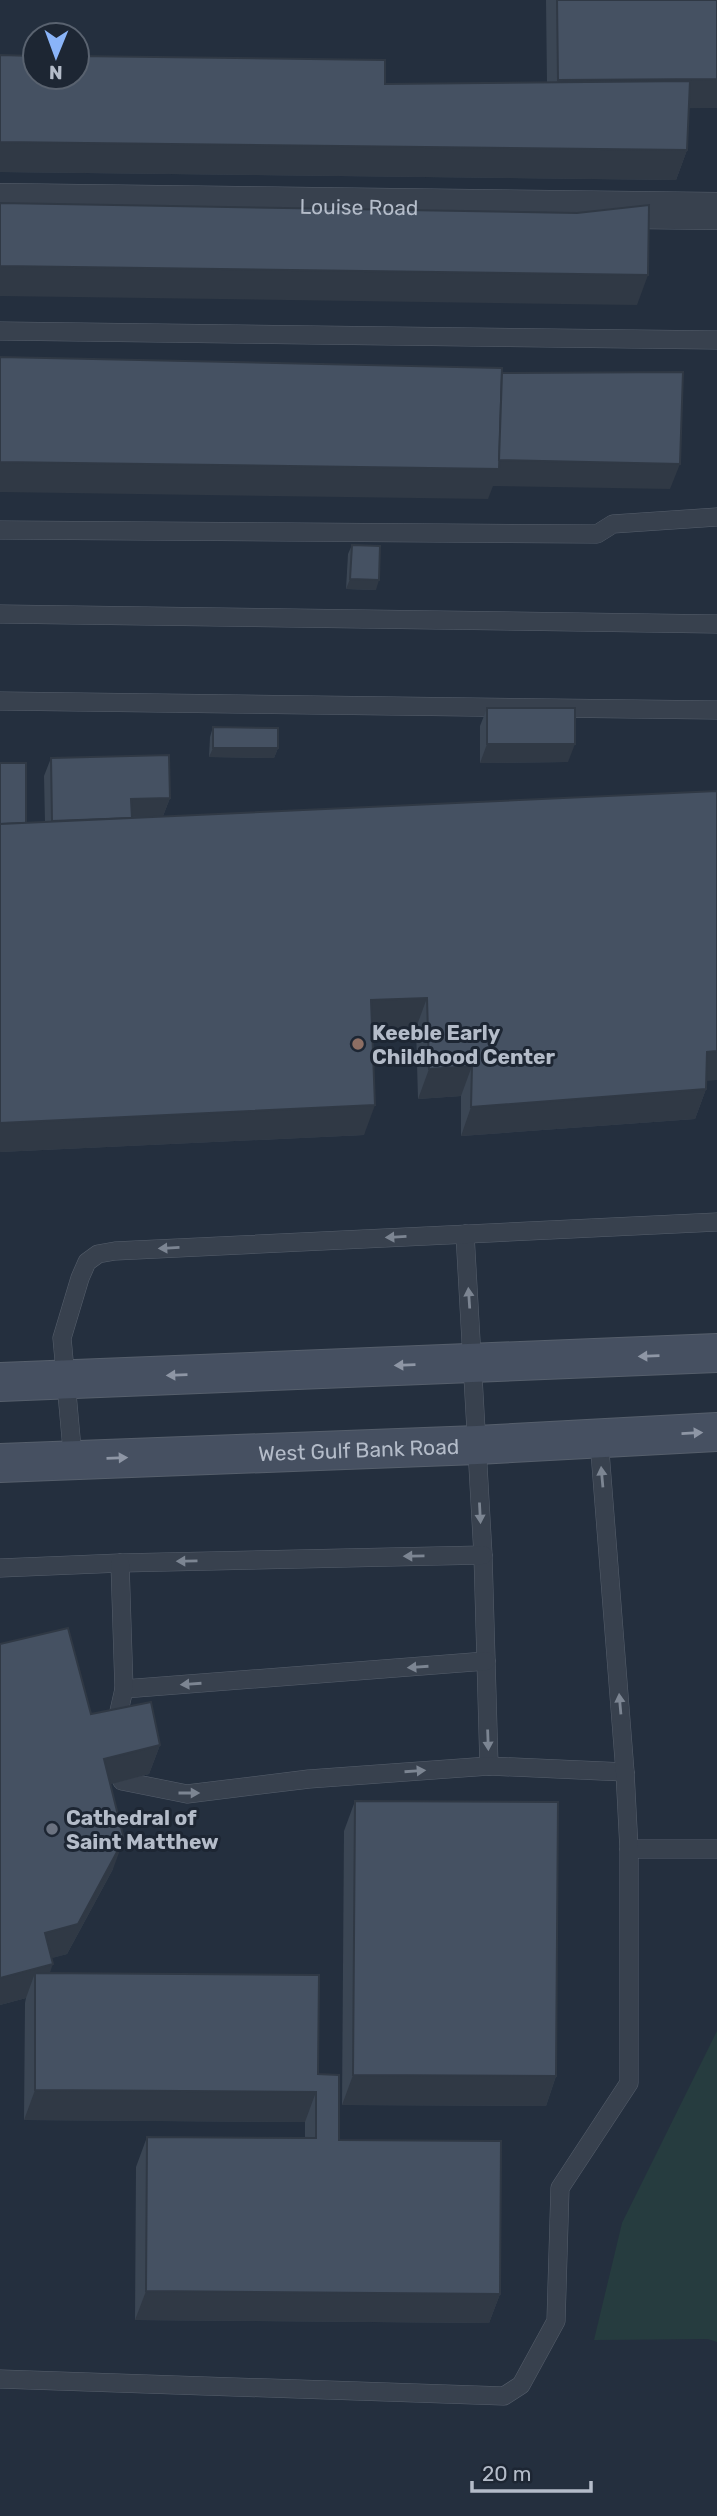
<svg xmlns="http://www.w3.org/2000/svg" width="717" height="2516" font-family="Rubik,sans-serif">
  <rect width="100%" height="100%" fill="#242f3e"/>
  <path fill="#263c3f" d="M717,2031v311l-9,-3 -114,1 28,-117z"/>
  <g fill="none" stroke-linecap="round" stroke-linejoin="round">
    <defs>
      <g id="lane">
        <path d="M0,331l717,9"/>
        <path d="M0,530l597,4 16,-10 104,-7"/>
        <path d="M0,614l717,10"/>
        <path d="M0,701l717,9"/>
        <path d="M465,1234l18,321 6,211"/>
        <path d="M73,1460l-11,-122 18,-60 7,-16 11,-8 17,-3 602,-29"/>
        <path d="M0,1568l120,-5 363,-8"/>
        <path d="M124,1689l362,-28"/>
        <path d="M115,1729l9,-40 -4,-126"/>
        <path d="M122,1781l65,13 122,-15 180,-13 136,6"/>
        <path d="M629,1849h88"/>
        <path d="M0,2379l504,17 17,-11 35,-64 4,-133 69,-105v-234l-4,-77 -26,-333"/>
      </g>
      <g id="street">
        <path id="s1" d="M0,202l717,9"/>
      </g>
      <g id="secondary">
        <path d="M0,1382l717,-29"/>
        <path id="s2" d="M0,1463l477,-18 240,-13"/>
      </g>
    </defs>
    <use href="#lane" stroke="#565f6c" stroke-width="19"/>
    <use href="#street" stroke="#565f6c" stroke-width="38"/>
    <use href="#secondary" stroke="#565f6c" stroke-width="40"/>
    <use href="#lane" stroke="#38414e" stroke-width="18"/>
    <use href="#street" stroke="#38414e" stroke-width="37"/>
    <use href="#secondary" stroke="#465061" stroke-width="38"/>
  </g>
  <g fill="#3b4654">
    <path d="M546,0h171v108h-29l-1,42 -11,30 -676,-8v-117l385,29 162,-1z"/>
    <path d="M352,545l24,45 -30,-1 2,-35z"/>
    <path d="M487,708l81,54 -88,1v-37z"/>
    <path d="M213,727l65,21 -4,10 -65,-1 1,-20z"/>
    <path d="M51,758l119,40 -7,18 -31,1v1l574,263v8l-11,30 -234,17v-40l-43,3 -2,-71 -44,1 -8,106 -364,17v-389l26,60 19,-1 -1,-46z"/>
    <path d="M0,1644l91,70 69,31 -11,29 -38,10 2,85 -46,85 -16,4 -1,15 268,101 21,66 161,154 -11,29 -354,-3 1,-153 11,-30 158,1v-16l-281,-2 1,-117 1,-5 -26,7z"/>
    <path d="M355,1801l201,275 -10,30 -204,-1 2,-274z"/>
  </g>
  <g fill="#303945">
    <path d="M717,79v29l-170,1 11,-29z"/>
    <path d="M0,142l687,8 -11,30 -676,-8z"/>
    <path d="M0,266l648,9 -11,30 -637,-9z"/>
    <path d="M498,460l182,4 -10,25 -177,-3 -5,13 -488,-7v-30z"/>
    <path d="M350,579l29,1 -3,10 -30,-1z"/>
    <path d="M487,744h88l-7,18 -88,1z"/>
    <path d="M213,748h65l-4,10 -65,-1z"/>
    <path d="M170,798l-7,18 -38,1 6,-18z"/>
    <path d="M427,998l-11,30 -55,2 10,-30z"/>
    <path d="M717,1051v29l-21,2 11,-30z"/>
    <path d="M472,1066l-11,30 -43,3 11,-30z"/>
    <path d="M706,1089l-11,30 -234,17 10,-29z"/>
    <path d="M375,1105l-11,30 -364,17v-29z"/>
    <path d="M160,1745l-11,29 -56,15 11,-30z"/>
    <path d="M124,1839l-11,30 -46,85 -32,9 10,-30z"/>
    <path d="M53,1964l-11,30 -7,-21 -9,25 -26,7v-27z"/>
    <path d="M353,2075l203,1 -10,30 -204,-1z"/>
    <path d="M35,2090l281,2 -11,30 -281,-2z"/>
    <path d="M146,2291l354,3 -11,29 -354,-3z"/>
  </g>
  <g fill="#455162" stroke="#303945" stroke-width="2">
    <path d="M557,0h160v79l-159,1z"/>
    <path d="M0,55l35,1v21h42v-21l308,4v24l305,-3 -3,69 -687,-8z"/>
    <path d="M0,203l577,10 72,-8 -1,70 -648,-9z"/>
    <path d="M0,357l502,11 -3,101 -499,-7z"/>
    <path d="M683,372l-3,92 -181,-4 3,-87z"/>
    <path d="M352,545l28,1 -1,34 -29,-1z"/>
    <rect x="487" y="708" width="88" height="36"/>
    <path d="M213,727l65,1v20h-65z"/>
    <path d="M169,755l1,43 -39,1 1,19 -80,3 -1,-63z"/>
    <path d="M0,763h26v60l-26,1z"/>
    <path d="M717,791v260l-10,1 -1,37 -235,18 1,-41 -43,3 -2,-71 -56,2 4,105 -375,18v-299z"/>
    <path d="M68,1628l23,86 60,-12 9,43 -56,14 20,80 -46,85 -33,9 8,31 -53,14v-334z"/>
    <path d="M355,1801l203,1 -2,274 -203,-1z"/>
    <path d="M35,1973l284,2 -1,99 21,1v65l162,1 -1,153 -354,-3 1,-154 169,1v-46l-281,-2z"/>
  </g>
  <defs><path id="oneway-solid" d="M-6-.8H1V-3.2L6.5 0L1 3.2V.8H-6Z" transform="scale(1.75)"/></defs>
  <g fill="#7c8592">
    <use href="#oneway-solid" transform="translate(396 1237) rotate(177)"/>
    <use href="#oneway-solid" transform="translate(169 1248) rotate(177)"/>
    <use href="#oneway-solid" transform="translate(469 1298) rotate(-94)"/>
    <use href="#oneway-solid" transform="translate(602 1477) rotate(-95)"/>
    <use href="#oneway-solid" transform="translate(480 1513) rotate(87)"/>
    <use href="#oneway-solid" transform="translate(414 1556) rotate(179)"/>
    <use href="#oneway-solid" transform="translate(187 1561) rotate(179)"/>
    <use href="#oneway-solid" transform="translate(418 1667) rotate(176)"/>
    <use href="#oneway-solid" transform="translate(191 1684) rotate(176)"/>
    <use href="#oneway-solid" transform="translate(620 1704) rotate(-95)"/>
    <use href="#oneway-solid" transform="translate(488 1740) rotate(88)"/>
    <use href="#oneway-solid" transform="translate(415 1771) rotate(-4)"/>
    <use href="#oneway-solid" transform="translate(189 1793)"/>
  </g>
  <g fill="#8e96a5">
    <use href="#oneway-solid" transform="translate(649 1356) rotate(178)"/>
    <use href="#oneway-solid" transform="translate(405 1365) rotate(178)"/>
    <use href="#oneway-solid" transform="translate(177 1375) rotate(178)"/>
    <use href="#oneway-solid" transform="translate(692 1433) rotate(-3)"/>
    <use href="#oneway-solid" transform="translate(117 1458) rotate(-2)"/>
  </g>
  <circle fill="#8d6e63" stroke="#1d2633" stroke-width="2.5" cx="358" cy="1044" r="7"/>
  <circle fill="#6b7280" stroke="#1d2633" stroke-width="2.5" cx="52" cy="1829" r="7"/>
  <g text-anchor="middle" dominant-baseline="central" stroke-width="6" stroke-linejoin="round" paint-order="stroke">
    <g font-size="21" fill="#b4bcc9" stroke="#1d2633">
      <text stroke="none"><textPath href="#s1" startOffset="359">Louise Road</textPath></text>
      <text stroke="none"><textPath href="#s2" startOffset="359">West Gulf Bank Road</textPath></text>
    </g>
    <g font-size="21" font-weight="bold" fill="#b4bcc9" stroke="#1d2633" text-anchor="start">
      <text x="372" y="1032">Keeble Early<tspan x="372" dy="24">Childhood Center</tspan></text>
      <text x="66" y="1817">Cathedral of<tspan x="66" dy="24">Saint Matthew</tspan></text>
    </g>
  </g>
  <g transform="translate(56 56) rotate(181)"><circle r="33" fill="#1d2633" stroke="#59626f" stroke-width="2"/>
  <path d="M0-5L12 26L0 18L-12 26Z" fill="#8ab4f8"/>
  <text y="-10" font-size="19" font-weight="bold" text-anchor="middle" fill="#b4bcc9">N</text>
  </g>
  <path d="M472 2481v10h119v-10" fill="none" stroke="#b4bcc9" stroke-width="3.5"/>
  <text x="482" y="2481" font-size="21" fill="#b4bcc9" stroke="#1d2633" stroke-width="5" paint-order="stroke">20 m</text>
</svg>
